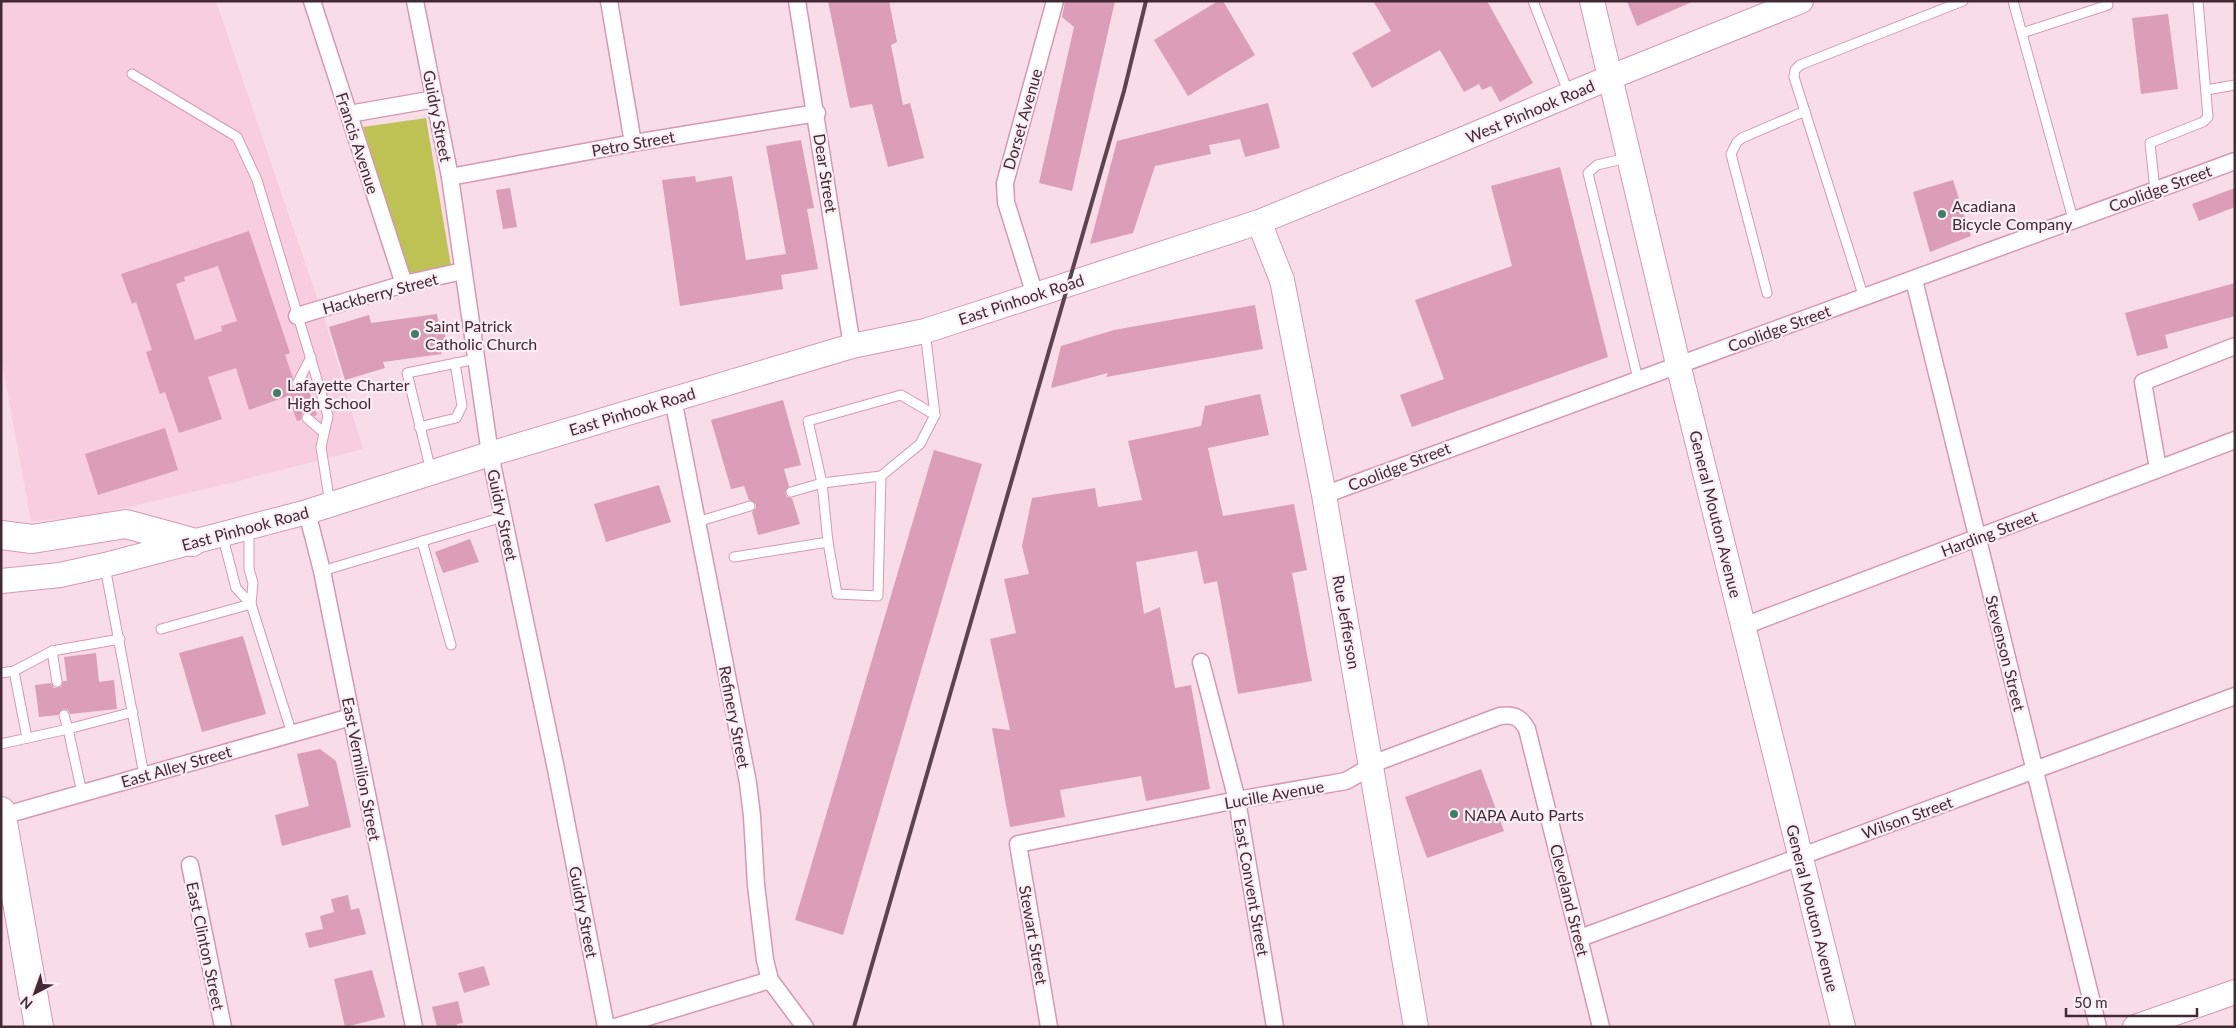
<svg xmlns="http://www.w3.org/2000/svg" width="2236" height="1028" font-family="Lato,sans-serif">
  <rect width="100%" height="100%" fill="#f8dde8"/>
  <path fill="#f9cde0" d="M1,1h215l109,320 38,128 -136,35 -129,30 -67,8 -30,-166z"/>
  <path fill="#bec255" d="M426,118l25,148 -42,10 -46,-149z"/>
  <g fill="#db9db8" fill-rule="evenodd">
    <path d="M828,1h61l8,41 -6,3 12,60 7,-2 14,55 -36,9 -16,-63 -22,4z"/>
    <path d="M1065,1h50l-43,190 -33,-8 35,-156 -12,-10z"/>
    <path d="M1218,1h5l32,54 -67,41 -34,-56z"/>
    <path d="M1373,1h114l46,82 -33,19 -9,-16 -9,4 -3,-6 -15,8 -24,-42 -68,38 -20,-35 39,-22z"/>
    <path d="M1627,1h67l-57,25z"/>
    <path d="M2168,14l10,75 -37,5 -9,-76z"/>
    <path d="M1268,103l12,45 -35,9 -5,-18 -31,6 2,9 -56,12 -22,67 -43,11 27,-103z"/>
    <path d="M801,140l13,68 -7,1 11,60 -37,6 2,14 -103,17 -18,-126 33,-4 1,6 36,-6 14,84 40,-6 -20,-108z"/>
    <path d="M1560,167l48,190 -196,70 -12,-32 44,-16 -29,-79 97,-34 -21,-80z"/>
    <path d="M1953,180l18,56 -41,16 -17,-60z"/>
    <path d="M510,188l7,39 -14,2 -7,-39z"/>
    <path d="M2235,188v19l-36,14 -7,-17z"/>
    <path d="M249,231l41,122 -5,2 8,23 -1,9 3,3 5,-1 6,-8 11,34 -3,1 -9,-4 -3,2 -1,6 -4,1 -9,-25 -39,14 -13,-42 -28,9 14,42 -43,14 -14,-41 -5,2 -14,-42 6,-2 -16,-48 -4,2 -11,-30zM218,266l19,55 -16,5 1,5 -27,9 -19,-56 9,-3 -1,-4z"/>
    <path d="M2235,283v33l-70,19 3,13 -31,8 -12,-43z"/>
    <path d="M1255,305l8,44 -157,28 2,-4 -57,15 10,-42 53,-16z"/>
    <path d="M437,314l2,14 5,-1 2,14h-4l1,11h-2l1,2 -59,8 2,6 -40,12 -16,-53 40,-12 2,8z"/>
    <path d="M1260,394l9,41 -61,13 15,68 71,-12 13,66 -15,3 20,108 -74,13 -21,-113 -13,3 -7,-33 -61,11 8,52 16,-7 15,81 16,-3 19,104 -64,12 -5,-25 -81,14 5,27 -55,10 -18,-99 18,2 -20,-91 26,-6 -12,-54 25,-5 -7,-28 10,-48 63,-10 3,19 44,-7 -14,-59 73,-15 4,-20z"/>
    <path d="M783,400l18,65 -17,4 5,17 -4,7 2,4 5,1 8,26 -42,11 -6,-23 4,-4v-4l-7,-4 -5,-14 -13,3 -20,-69z"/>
    <path d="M165,428l13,42 -80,25 -13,-41z"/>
    <path d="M934,450l48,14 -139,471 -48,-15z"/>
    <path d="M659,485l12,37 -65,20 -12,-38z"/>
    <path d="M470,539l9,23 -36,11 -8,-21z"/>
    <path d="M243,636l23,78 -64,18 -23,-79z"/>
    <path d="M96,653l3,29 15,-2 3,29 -47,5 -2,-4 -5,-1 -5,6 -19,2 -4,-32 16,-2 3,5 7,-1 2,-6h4l-3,-24z"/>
    <path d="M320,749l16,12 15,66 -69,19 -7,-31 34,-9 -12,-52z"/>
    <path d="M1481,769l23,62 -77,27 -22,-61z"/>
    <path d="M348,895l3,15 8,-2 7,26 -57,14 -4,-15 18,-4 -3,-13 14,-4 -3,-13z"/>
    <path d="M484,966l6,19 -26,8 -6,-20z"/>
    <path d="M372,970l13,47 -40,10 -11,-48z"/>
    <path d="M458,1001l5,22 -6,1v3h-20l-5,-20z"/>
  </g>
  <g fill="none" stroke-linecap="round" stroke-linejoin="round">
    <defs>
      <g id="lane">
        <path d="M1533,1l36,93"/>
        <path d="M2013,1l60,218"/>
        <path d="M2022,33l86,-28"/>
        <path d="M132,74l105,63 20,43 71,236 -7,31 9,57"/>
        <path d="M2206,90l29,-5"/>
        <path d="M1627,158l-30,7 -9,8 50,206"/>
        <path d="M2155,190l-5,-47 53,-21 5,-5 -10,-116"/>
        <path d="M1767,293l-36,-139 6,-12 5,-4 63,-27"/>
        <path d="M1864,298l-70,-221 1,-7 5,-5 163,-64"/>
        <path d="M925,331l10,84"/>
        <path d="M297,384l14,-27"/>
        <path d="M307,418l16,14"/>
        <path d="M419,427l37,-9 6,-12 -7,-43"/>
        <path d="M431,471l-24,-98 69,-14"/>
        <path d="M791,492l31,-9 -14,-62 93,-26 34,20 -15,29 -39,32 -59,7 6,59 9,52 41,2 3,-120"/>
        <path d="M697,522l53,-16"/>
        <path d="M249,528v41l4,14 -2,21 41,130"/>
        <path d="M222,534l14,54 15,16"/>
        <path d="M422,541l29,104"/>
        <path d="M734,557l94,-15"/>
        <path d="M105,567l39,208"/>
        <path d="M322,571l181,-54"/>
        <path d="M161,629l90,-25"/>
        <path d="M52,651l5,31"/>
        <path d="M14,671l13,67"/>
        <path d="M1,673l13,-2 38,-20 68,-12"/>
        <path d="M64,715l4,14 65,-17"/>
        <path d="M1,744l67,-15 14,64"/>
      </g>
      <g id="street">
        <path d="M312,1l92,283"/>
        <path d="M415,1l35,176 40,277 66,315 50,258"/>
        <path d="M609,1l24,142"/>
        <path d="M797,1l55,345"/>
        <path d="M349,114l86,-15"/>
        <path d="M450,177l183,-34 184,-30"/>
        <path d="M1914,280l184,747"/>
        <path d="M1035,295l-29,-93 -1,-19 50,-182"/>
        <path d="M297,316l107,-32 59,-13"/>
        <path d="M673,399l75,384 4,33 4,69 9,75 5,20 35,47"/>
        <path d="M2158,469l-15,-87 92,-36"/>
        <path d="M1324,495l911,-334"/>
        <path d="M307,512l15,59 92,456"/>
        <path d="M1744,626l491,-186"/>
        <path d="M1201,662l36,138 38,227"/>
        <path d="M2,816l349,-99"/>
        <path d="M190,865l33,162"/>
        <path d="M1580,938l655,-242"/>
        <path d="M615,1027l155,-47"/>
        <path d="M1049,1027l-31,-183 219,-44 109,-19 34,-20 120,-45c14,-2 20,1 27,13l74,298"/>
      </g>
      <g id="secondary">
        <path d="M1592,1l86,363 165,663"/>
        <path d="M1259,222l23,58 42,215 92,532"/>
        <path d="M1,581l59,-6 45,-10 202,-53 183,-58 362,-108 73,-15 334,-109 183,-74 169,-71 190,-76"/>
        <path d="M2135,1027l100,-35"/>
      </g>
      <g id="highway">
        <path d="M1,535l31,4 94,-15 66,18"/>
        <path d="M1,811l38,216"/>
      </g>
    </defs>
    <use href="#lane" stroke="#d698b4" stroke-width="11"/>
    <use href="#street" stroke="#d698b4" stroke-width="19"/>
    <use href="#secondary" stroke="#d698b4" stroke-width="26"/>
    <use href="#highway" stroke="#d698b4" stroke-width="30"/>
    <use href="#lane" stroke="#fff" stroke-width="9"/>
    <use href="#street" stroke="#fff" stroke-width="16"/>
    <use href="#secondary" stroke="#fff" stroke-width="24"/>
    <use href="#highway" stroke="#fff" stroke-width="28"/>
    <path stroke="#5d434e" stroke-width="4" d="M854,1027l270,-936 22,-90"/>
  </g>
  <g fill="#407e6a" stroke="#fceef4" stroke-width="2">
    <circle cx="1942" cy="214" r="5"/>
    <circle cx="415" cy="334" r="5"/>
    <circle cx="277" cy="393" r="5"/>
    <circle cx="1454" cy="814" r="5"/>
  </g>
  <g text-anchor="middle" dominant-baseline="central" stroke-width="4.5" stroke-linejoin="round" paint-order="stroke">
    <g font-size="16" fill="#422934" stroke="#fceef4">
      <text transform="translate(1530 111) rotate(-23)">West Pinhook Road</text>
      <text transform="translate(438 116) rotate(79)">Guidry Street</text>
      <text transform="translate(1022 119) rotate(-74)">Dorset Avenue</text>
      <text transform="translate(358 143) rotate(72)">Francis Avenue</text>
      <text transform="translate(633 143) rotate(-10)">Petro Street</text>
      <text transform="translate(826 173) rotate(81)">Dear Street</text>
      <text transform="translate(2160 188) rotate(-20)">Coolidge Street</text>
      <text transform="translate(380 293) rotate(-15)">Hackberry Street</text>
      <text transform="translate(1021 299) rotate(-18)">East Pinhook Road</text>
      <text transform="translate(1779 328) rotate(-20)">Coolidge Street</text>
      <text transform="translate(632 411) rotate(-17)">East Pinhook Road</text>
      <text transform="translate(1399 466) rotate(-21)">Coolidge Street</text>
      <text transform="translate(1716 514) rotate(76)">General Mouton Avenue</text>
      <text transform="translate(503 515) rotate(78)">Guidry Street</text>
      <text transform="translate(245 528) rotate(-15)">East Pinhook Road</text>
      <text transform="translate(1989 533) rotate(-21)">Harding Street</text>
      <text transform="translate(1347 622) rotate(80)">Rue Jefferson</text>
      <text transform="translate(2006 653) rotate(76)">Stevenson Street</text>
      <text transform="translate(735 717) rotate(79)">Refinery Street</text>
      <text transform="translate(176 766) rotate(-16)">East Alley Street</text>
      <text transform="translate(362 769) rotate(79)">East Vermilion Street</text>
      <text transform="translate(1274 794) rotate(-10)">Lucille Avenue</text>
      <text transform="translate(1907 817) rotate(-20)">Wilson Street</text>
      <text transform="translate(1252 887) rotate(80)">East Convent Street</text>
      <text transform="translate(1570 900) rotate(76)">Cleveland Street</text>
      <text transform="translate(1813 908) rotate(76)">General Mouton Avenue</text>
      <text transform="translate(584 912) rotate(79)">Guidry Street</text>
      <text transform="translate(1034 935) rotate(80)">Stewart Street</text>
      <text transform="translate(206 946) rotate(78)">East Clinton Street</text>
    </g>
    <g font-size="16" fill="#422934" stroke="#fceef4" text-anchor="start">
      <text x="1952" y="205">Acadiana<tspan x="1952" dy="18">Bicycle Company</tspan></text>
      <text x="425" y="325">Saint Patrick<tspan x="425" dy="18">Catholic Church</tspan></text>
      <text x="287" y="384">Lafayette Charter<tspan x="287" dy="18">High School</tspan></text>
      <text x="1464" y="814">NAPA Auto Parts</text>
    </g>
  </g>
  <rect width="2236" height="1028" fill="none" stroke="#422934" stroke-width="5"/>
  <g transform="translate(35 993) rotate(221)" stroke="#fceef4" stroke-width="4" paint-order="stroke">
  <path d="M0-4L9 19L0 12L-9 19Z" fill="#422934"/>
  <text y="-8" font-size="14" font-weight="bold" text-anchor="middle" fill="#422934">N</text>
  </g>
  <path d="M2066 1008v8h131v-8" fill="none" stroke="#422934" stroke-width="2.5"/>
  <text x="2074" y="1008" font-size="15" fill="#422934" stroke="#fceef4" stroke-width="4" paint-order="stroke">50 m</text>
</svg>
